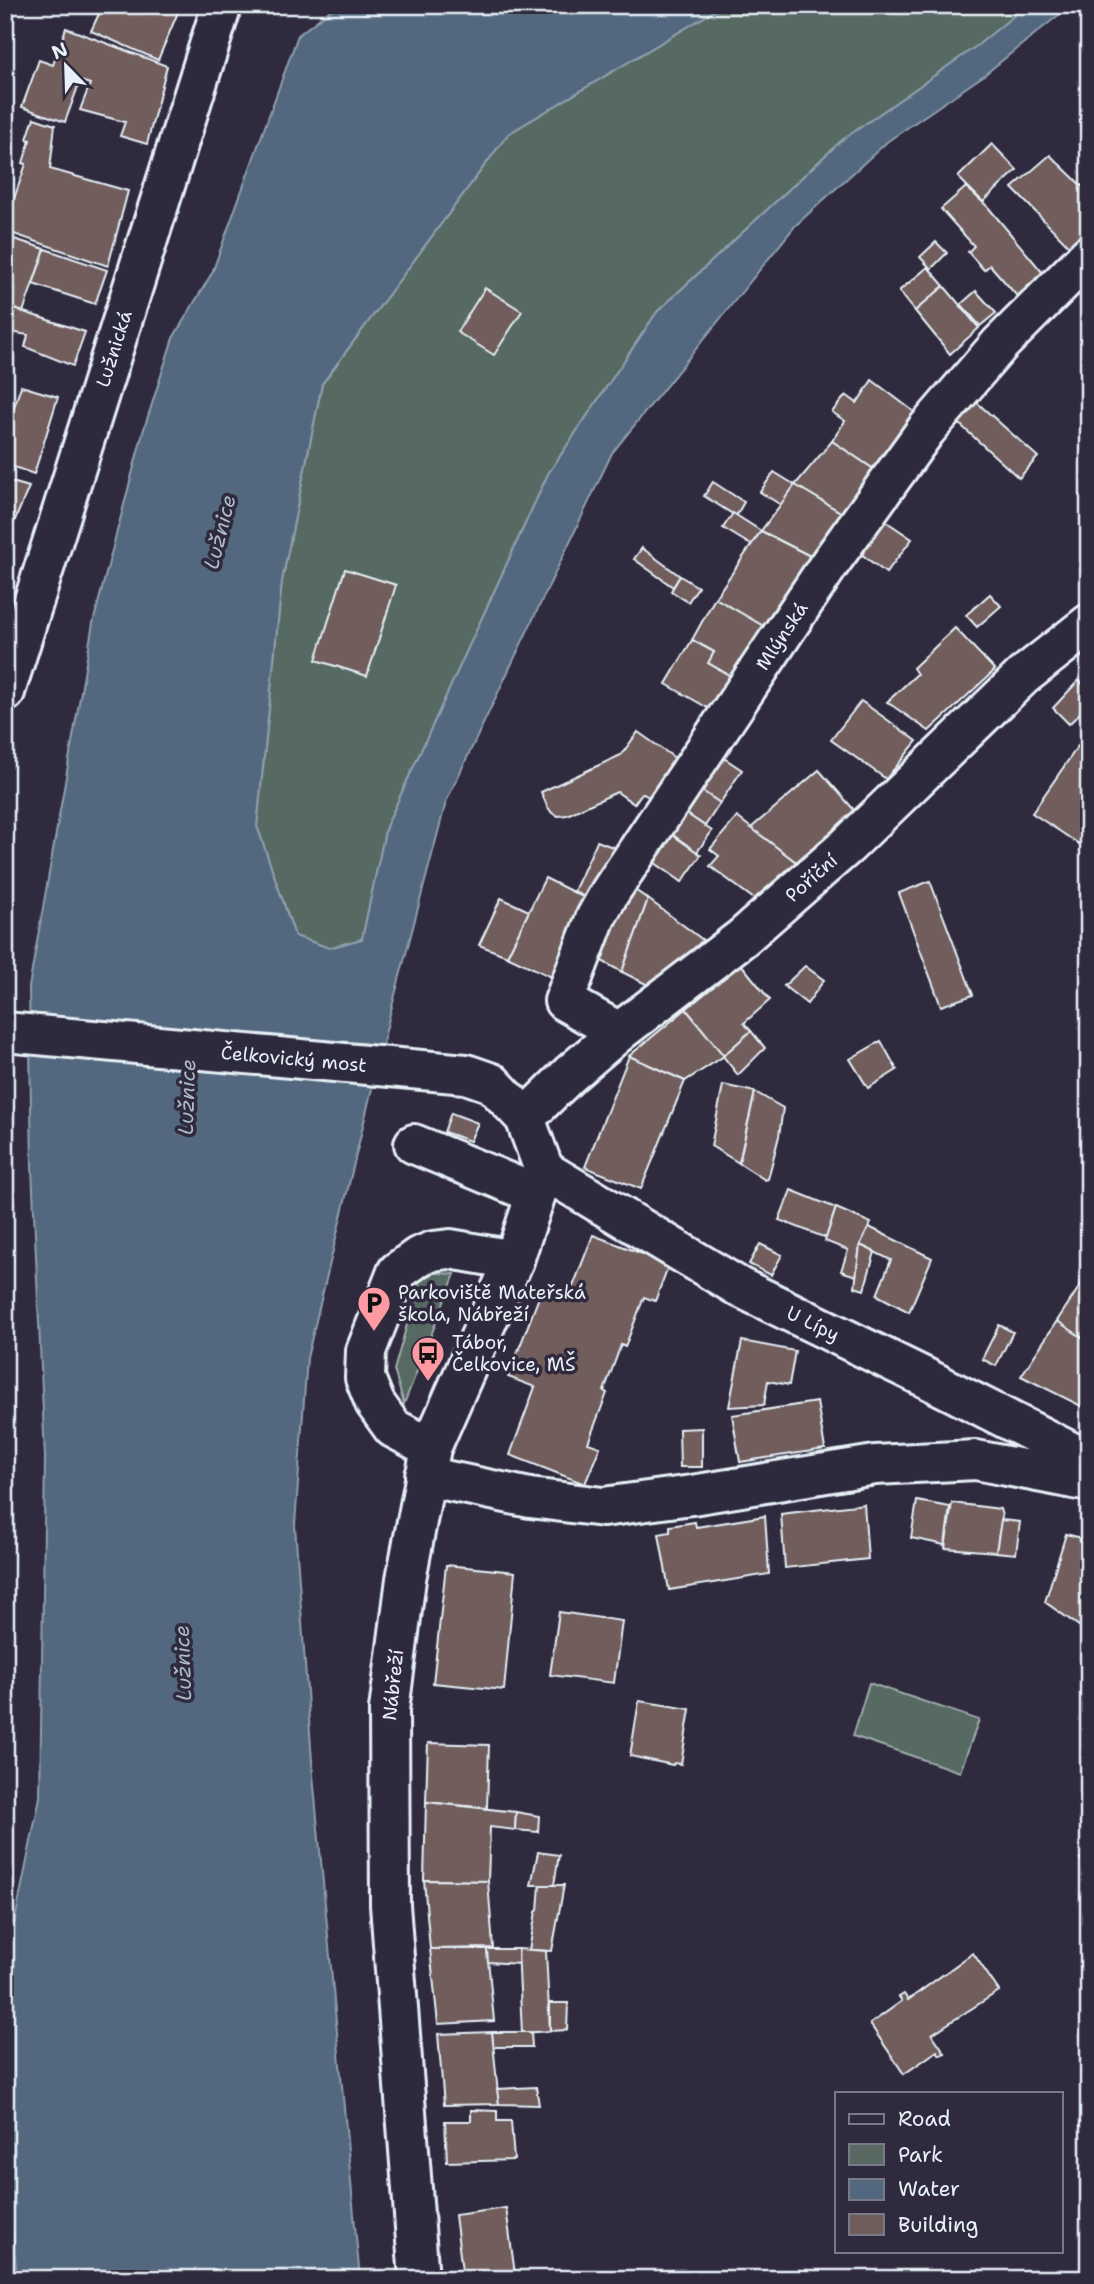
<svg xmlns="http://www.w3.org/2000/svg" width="1094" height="2284" font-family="'Shantell Sans',sans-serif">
  <rect width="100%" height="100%" fill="#2f2a3d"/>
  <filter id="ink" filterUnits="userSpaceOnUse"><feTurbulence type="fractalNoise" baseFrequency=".0143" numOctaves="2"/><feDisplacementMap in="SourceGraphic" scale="14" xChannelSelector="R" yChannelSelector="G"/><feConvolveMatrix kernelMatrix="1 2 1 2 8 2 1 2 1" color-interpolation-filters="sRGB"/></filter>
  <g filter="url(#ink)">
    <g fill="#576962" stroke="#a0adad" stroke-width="2">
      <path d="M724,5h303l-49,40 -137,96 -184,171 -109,162 -162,353 -24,112 -33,9 -34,-12 -38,-110 25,-245 40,-197 186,-250z"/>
      <path d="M422,1272l33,2 -51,130 -10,-34z"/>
      <path d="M869,1683l110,37 -19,52 -107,-36z"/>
    </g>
    <path fill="#53687e" stroke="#8f9faf" stroke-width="2" d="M337,5h387l-216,129 -186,250 -40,197 -25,245 38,110 34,12 33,-9 24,-112 162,-353 109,-162 184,-171 137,-96 49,-40h44l-88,71 -95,65 -93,85 -183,227 -166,349 -56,212 -83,344 -12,167 18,250 47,504h-343l-11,-115 5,-225 29,-142 5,-339 -13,-290 -3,-181 64,-364 50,-191 30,-94 39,-65 86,-238z"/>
    <g fill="#6f5d5c" stroke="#e8f1f8" stroke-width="2">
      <path d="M103,5h78l-23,55 -67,-29z"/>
      <path d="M66,28l101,38 -20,78 -27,-8 5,-14 -45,-12 10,-26 -10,-3 -15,41 -43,-15 17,-47 14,5z"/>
      <path d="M34,118l21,7 -5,44 78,22 -20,75 -103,-35 5,-13 -2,-2 18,-52 -3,-1 7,-23 -3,-1z"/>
      <path d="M992,144l25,26 -34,32 -25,-25z"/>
      <path d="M1050,155l39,38v42l-17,14 -60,-61z"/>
      <path d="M966,187l22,20 55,66 -26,23 -27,-31 -6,5 -16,-18 6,-6 -33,-37z"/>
      <path d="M5,236l40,13 -22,63 -18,-6z"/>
      <path d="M936,242l11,11 -16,16 -11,-12z"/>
      <path d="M45,249l62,21 -12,34 -62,-20z"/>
      <path d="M928,267l16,19 -29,25 -16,-20z"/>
      <path d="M944,286l35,42 -29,26 -35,-43z"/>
      <path d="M485,288l37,23 -28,44 -37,-23z"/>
      <path d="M976,291l20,22 -16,13 -19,-22z"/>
      <path d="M5,306l80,26 -12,34 -48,-19 3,-12 -23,-4z"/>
      <path d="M872,380l45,34 -42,56 -43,-29 13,-20 -13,-9 14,-17 11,8z"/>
      <path d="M21,386l37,11 -24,77 -29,-10v-29z"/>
      <path d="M973,399l65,58 -19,21 -64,-58z"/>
      <path d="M832,441l43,29 -33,43 -47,-28z"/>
      <path d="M774,472l21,13 -14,20 -21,-13z"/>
      <path d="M5,480l24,7 -20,47 -4,-2z"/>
      <path d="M713,482l31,20 -8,14 -32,-20z"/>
      <path d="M795,485l47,28 -32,43 -49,-25z"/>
      <path d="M733,513l28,18 -10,14 -28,-17z"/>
      <path d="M881,518l31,21 -26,34 -30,-23z"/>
      <path d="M761,531l49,25 -45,71 -50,-29z"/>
      <path d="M642,548l38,28 -7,11 -39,-28z"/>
      <path d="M345,569l51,16 -29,91 -51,-16z"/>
      <path d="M680,576l18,11 -10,15 -17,-11z"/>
      <path d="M990,594l11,12 -24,21 -11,-12z"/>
      <path d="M715,598l50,29 -31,51 -26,-15 6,-11 -22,-12z"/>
      <path d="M955,628l40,42 -66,61 -42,-29 30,-28 -4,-6z"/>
      <path d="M692,640l22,12 -6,11 26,15 -21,33 -47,-27z"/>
      <path d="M1079,680l10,11v13l-20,20 -16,-16z"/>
      <path d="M861,701l56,40 -31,38 -55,-39z"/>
      <path d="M638,732l41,29 -27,38 -10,-6 -8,11 -17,-12 -50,23 -9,1 -6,-3 -5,-7 -6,-14 80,-37z"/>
      <path d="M1087,733l2,2v95l-10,14 -47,-31z"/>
      <path d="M718,754l24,16 -22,33 -24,-16z"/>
      <path d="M819,770l36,41 -59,51 -45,-34z"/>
      <path d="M696,787l24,16 -15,23 -24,-16z"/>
      <path d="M681,810l31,21 -15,21 -30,-21z"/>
      <path d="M737,817l59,45 -42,37 -44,-33 9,-10 -9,-7z"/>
      <path d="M667,831l34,24 -19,27 -34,-24z"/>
      <path d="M597,841l26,10 -28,52 -21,-12z"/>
      <path d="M545,878l50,25 -37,77 -51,-24z"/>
      <path d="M930,881l43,114 -32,11 -42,-113z"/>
      <path d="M623,882l25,17 -26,73 -22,-12z"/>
      <path d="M501,898l28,13 -22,45 -28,-11z"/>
      <path d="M648,899l55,41 -51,47 -30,-15z"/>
      <path d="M741,964l29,36 -26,23 7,8 -28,25 -37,-47z"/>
      <path d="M805,966l19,14 -17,24 -23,-18z"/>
      <path d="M686,1009l38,47 -39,25 -56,-25z"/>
      <path d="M751,1031l14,17 -27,27 -15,-19z"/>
      <path d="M881,1041l16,29 -29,18 -18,-29z"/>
      <path d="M629,1056l56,25 -44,108 -56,-22z"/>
      <path d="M723,1085l32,7 -16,71 -28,-17z"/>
      <path d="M755,1092l28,16 -4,28 -11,43 -3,1 -26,-17z"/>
      <path d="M451,1113l27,10 -8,18 -26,-9z"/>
      <path d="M5,1123h5l-3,33h-2z"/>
      <path d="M791,1190l45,18 -10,30 -47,-18z"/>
      <path d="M836,1208l35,15 -11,22 -4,31 -15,-5 7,-21 -23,-9z"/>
      <path d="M869,1227l63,31 -23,54 -32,-17 14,-35 -31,-15z"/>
      <path d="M593,1235l76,29 -14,37 -11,-4 -19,50 -4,-2 -17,46 3,2 -19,50 12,4 -15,37 -75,-29 25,-68 -27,-10 33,-85 26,10z"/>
      <path d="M760,1244l22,11 -11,20 -22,-11z"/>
      <path d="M860,1245l15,7 -11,38 -9,-3z"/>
      <path d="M1089,1272v70l-32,-21z"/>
      <path d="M1057,1321l32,21v68l-68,-34z"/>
      <path d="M999,1325l14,7 -17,34 -14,-7z"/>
      <path d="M742,1341l53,10 -6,34 -21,-4 -4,24 -35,2z"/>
      <path d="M817,1402l8,47 -85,13 -8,-47z"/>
      <path d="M702,1428v39h-22l-1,-38z"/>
      <path d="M917,1501l33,6 -5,38 -34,-7z"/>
      <path d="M952,1503l48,6 2,7 -6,36 -51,-4z"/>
      <path d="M864,1504l4,55 -83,9 -4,-54z"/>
      <path d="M765,1516l4,58 -100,16 -10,-56 11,-2v-6l25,-4 1,5z"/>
      <path d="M1001,1520l19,2 -4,32 -20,-2z"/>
      <path d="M1066,1534l23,6v93l-44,-31z"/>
      <path d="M446,1565l69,7 -11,118 -71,-7z"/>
      <path d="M559,1612l63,9 -8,62 -64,-8z"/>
      <path d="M639,1701l51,8 -9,55 -7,-1 -1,2 -43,-9z"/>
      <path d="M428,1743l61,2 -2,63 -61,-6z"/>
      <path d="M426,1802l90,10 -1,18 -25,-3 -2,54 -64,-1z"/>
      <path d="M516,1812l23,4 -1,16 -23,-2z"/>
      <path d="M538,1852l21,3 -5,30h-23z"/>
      <path d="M1089,1852v16l-1,1 -8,-10z"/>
      <path d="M424,1880l64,1 5,67 -63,1z"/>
      <path d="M540,1885h24l-12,66 -23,-1 7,-38 2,-2z"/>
      <path d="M430,1949h57l7,72 -56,3z"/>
      <path d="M487,1949h31l1,15 -31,-2z"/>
      <path d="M518,1949l28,2 4,80 -28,2z"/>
      <path d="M973,1953l26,38 -67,43 13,19 -5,2 -3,-4 -33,23 -34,-50 32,-23 -3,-4 5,-3 4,6z"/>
      <path d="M550,2003h18l-1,27 -17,1z"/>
      <path d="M492,2032h39l1,15h-39z"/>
      <path d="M492,2032l7,72 -55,1 -6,-71z"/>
      <path d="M536,2087l3,18 -40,-1 -2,-15z"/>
      <path d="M471,2110l26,1v10h14l3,39 -67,2 -2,-41h26z"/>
      <path d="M506,2208l9,66 -29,5h-23l-8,-64z"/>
    </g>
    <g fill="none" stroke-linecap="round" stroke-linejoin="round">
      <defs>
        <g id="minor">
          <path id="s1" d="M5,692l217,-687"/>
          <path id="s2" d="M5,1032l461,42 26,9 33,35 19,52 -30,90 -83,188 -25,131 -17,131 1,195 29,374"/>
          <path id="s3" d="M619,1032l-55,-31 32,-84 14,-25 220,-329 96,-133 74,-86 89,-89"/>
          <path id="s4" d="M525,1118l45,-44 49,-42 123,-94 105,-92 176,-170 66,-52"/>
          <path d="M414,1144l122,50"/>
          <path id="s5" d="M544,1170l195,117 187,91 163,83"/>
          <path d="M431,1448l-38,-20 -18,-25 -10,-25 1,-27 31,-79 21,-15 15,-6 17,-2 64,11"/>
          <path d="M425,1476l105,22 73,9 89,-12 183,-30 101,-5 113,22"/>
        </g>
      </defs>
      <use href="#minor" stroke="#e8f1f8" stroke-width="44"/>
      <use href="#minor" stroke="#2f2a3d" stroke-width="38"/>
    </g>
  </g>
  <defs>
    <symbol id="parking-pin" viewBox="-11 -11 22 30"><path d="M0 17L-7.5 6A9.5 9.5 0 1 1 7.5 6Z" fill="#ff9aa2" stroke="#2f2a3d"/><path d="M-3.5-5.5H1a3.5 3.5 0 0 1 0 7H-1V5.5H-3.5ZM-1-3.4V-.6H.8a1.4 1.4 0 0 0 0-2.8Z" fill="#111"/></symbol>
    <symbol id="bus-pin" viewBox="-11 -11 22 30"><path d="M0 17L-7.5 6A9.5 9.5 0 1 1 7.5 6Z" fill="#ff9aa2" stroke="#2f2a3d"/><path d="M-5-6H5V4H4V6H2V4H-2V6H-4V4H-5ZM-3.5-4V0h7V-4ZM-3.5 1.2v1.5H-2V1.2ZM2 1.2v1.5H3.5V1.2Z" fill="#111"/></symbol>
  </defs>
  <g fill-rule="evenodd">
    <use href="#parking-pin" x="355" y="1284" width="38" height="52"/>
    <use href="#bus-pin" x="409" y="1334" width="38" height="52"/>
  </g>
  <g text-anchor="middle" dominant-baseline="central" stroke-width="7" stroke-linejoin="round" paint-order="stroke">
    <g font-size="19" fill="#e8f1f8" stroke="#2f2a3d">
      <text stroke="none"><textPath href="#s1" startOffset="360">Lužnická</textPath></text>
      <text stroke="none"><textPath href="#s3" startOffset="490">Mlýnská</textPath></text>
      <text stroke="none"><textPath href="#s4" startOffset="374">Poříční</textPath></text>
      <text stroke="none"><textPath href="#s2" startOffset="290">Čelkovický most</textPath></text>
      <text stroke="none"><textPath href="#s5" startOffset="310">U Lípy</textPath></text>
      <text transform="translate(393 1685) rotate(-84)">Nábřeží</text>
    </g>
    <g font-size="19" fill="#e8f1f8" stroke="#2f2a3d" text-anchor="start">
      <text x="398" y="1292">Parkoviště Mateřská<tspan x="398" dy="22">škola, Nábřeží</tspan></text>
      <text x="452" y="1342">Tábor,<tspan x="452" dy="22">Čelkovice, MŠ</tspan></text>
    </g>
    <g font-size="21" font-style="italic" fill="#acbac7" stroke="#2f2a3d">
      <text transform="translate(220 532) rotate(-76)">Lužnice</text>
      <text transform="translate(187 1097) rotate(-88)">Lužnice</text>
      <text transform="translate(183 1663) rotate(-92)">Lužnice</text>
    </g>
  </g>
  <rect width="1094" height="2284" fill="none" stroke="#2f2a3d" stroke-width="28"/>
  <rect x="14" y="14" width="1066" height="2256" fill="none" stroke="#e8f1f8" stroke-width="2.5" filter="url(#ink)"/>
  <rect x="835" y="2092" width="228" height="161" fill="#2f2a3d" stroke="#797a88" stroke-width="2"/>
  <rect x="849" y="2114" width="35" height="10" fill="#2f2a3d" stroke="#797a88" stroke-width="2"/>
  <text x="898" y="2126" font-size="21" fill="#e8f1f8">Road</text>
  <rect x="849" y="2144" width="35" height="21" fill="#576962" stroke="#797a88" stroke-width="2"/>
  <text x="898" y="2162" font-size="21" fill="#e8f1f8">Park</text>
  <rect x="849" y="2179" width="35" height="21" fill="#53687e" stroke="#797a88" stroke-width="2"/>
  <text x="898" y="2196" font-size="21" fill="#e8f1f8">Water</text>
  <rect x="849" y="2214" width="35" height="21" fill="#6f5d5c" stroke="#797a88" stroke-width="2"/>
  <text x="898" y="2232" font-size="21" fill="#e8f1f8">Building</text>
  <g transform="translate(66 66) rotate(337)" stroke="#2f2a3d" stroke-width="5" paint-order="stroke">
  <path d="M0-5L12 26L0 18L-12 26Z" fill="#e8f1f8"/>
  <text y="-10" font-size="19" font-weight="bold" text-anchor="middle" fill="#e8f1f8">N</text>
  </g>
</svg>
